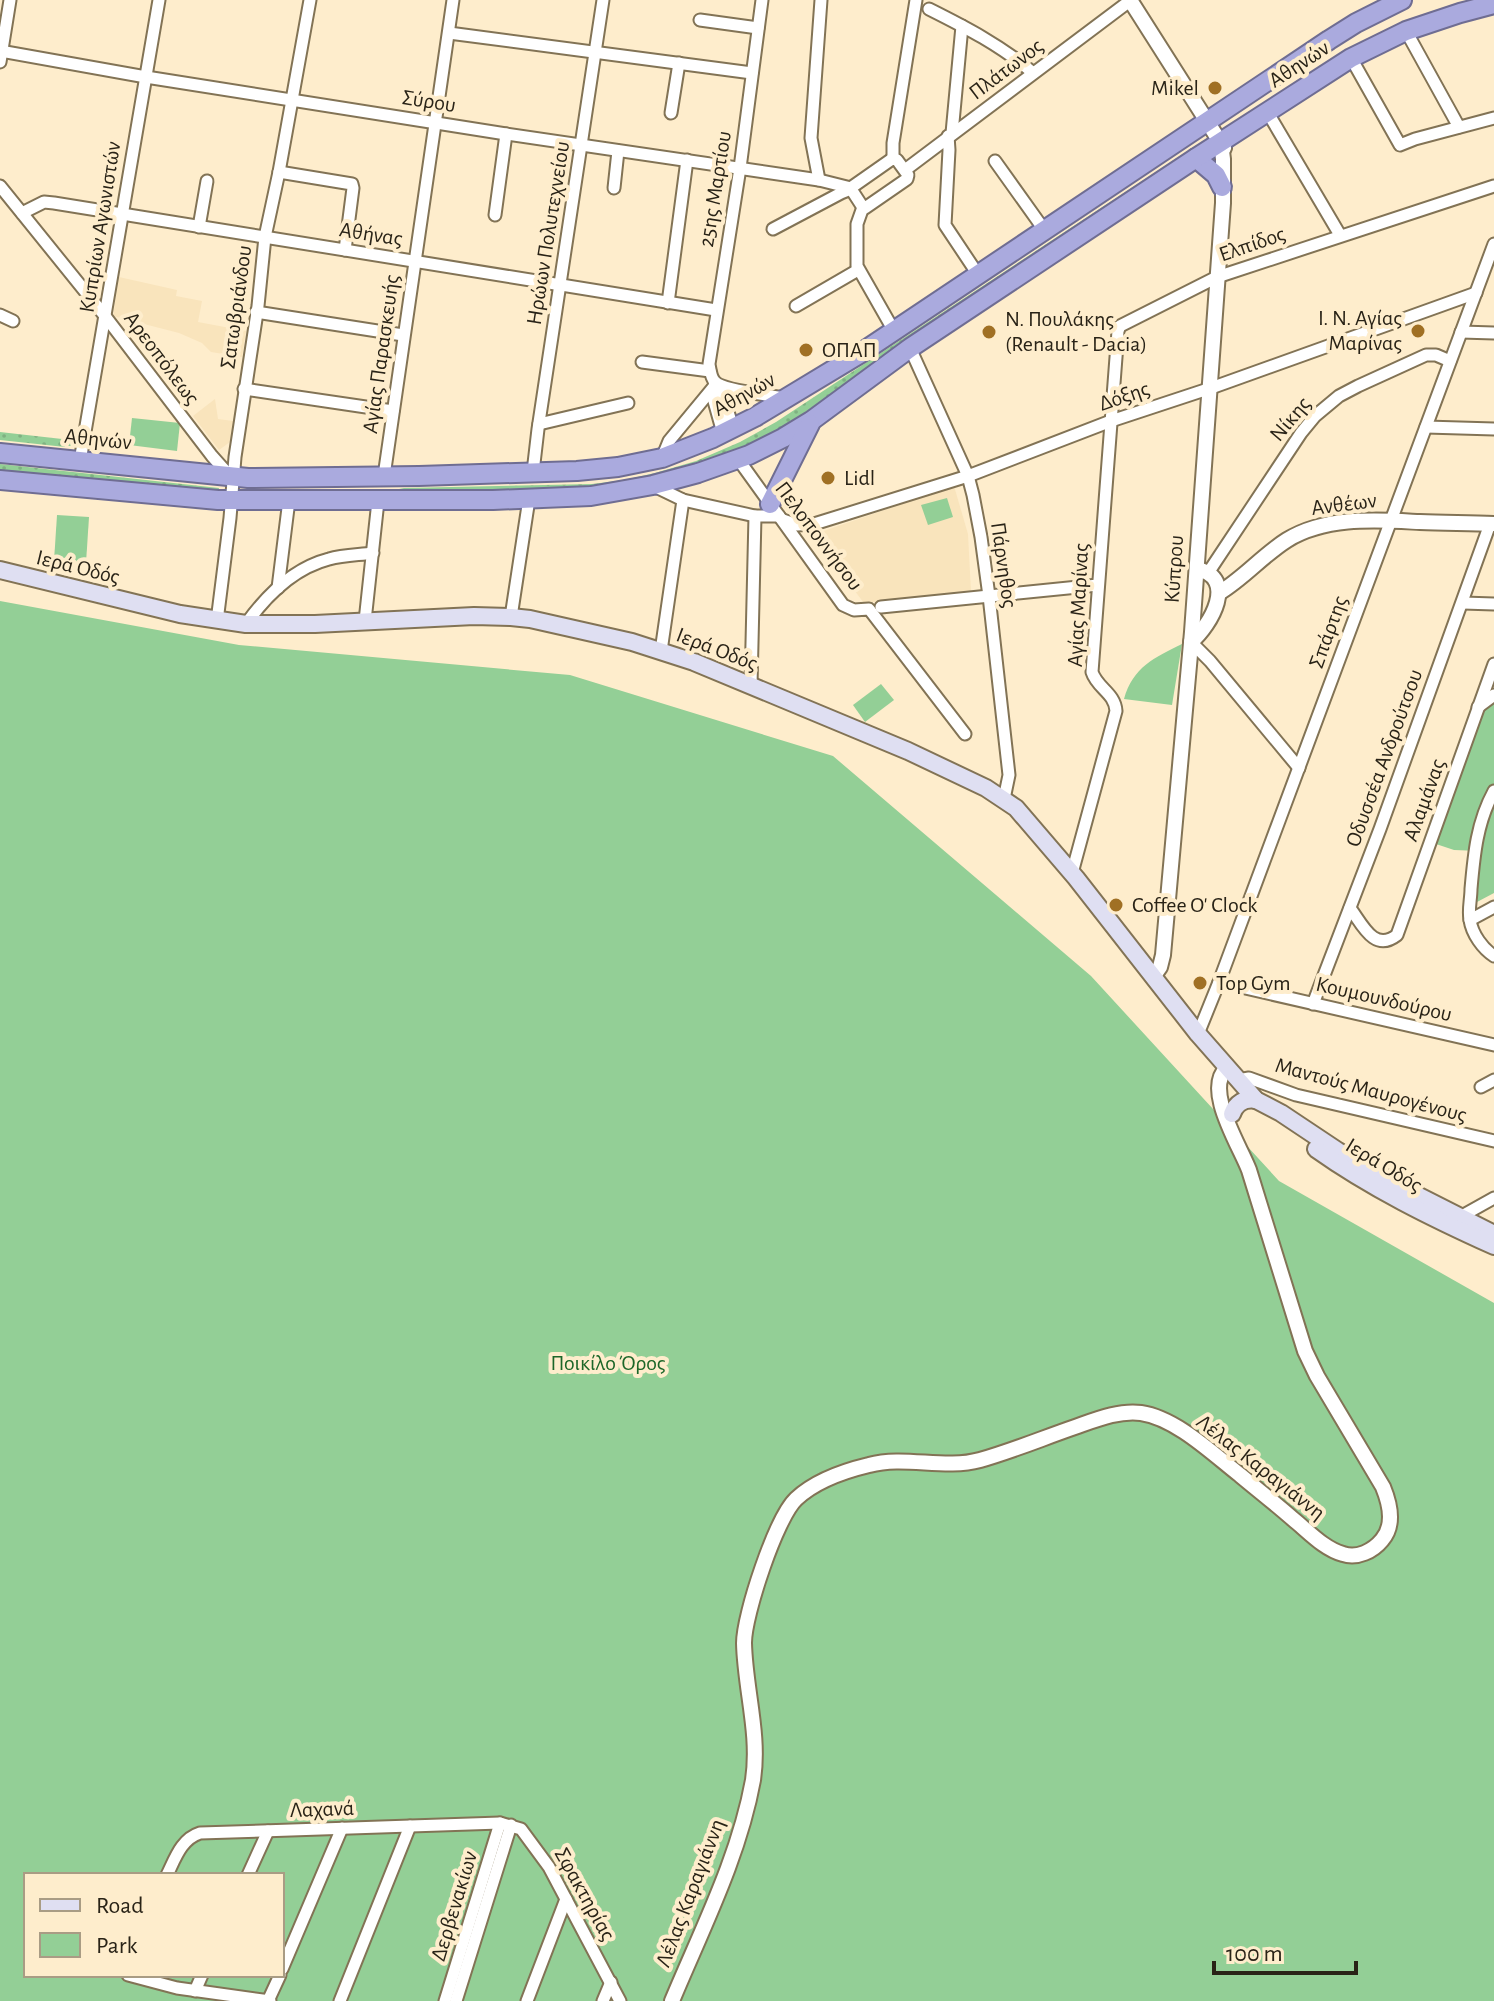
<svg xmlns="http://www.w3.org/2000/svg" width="1494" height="2001" font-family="'Alegreya Sans',sans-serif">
  <defs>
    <pattern id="grass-dots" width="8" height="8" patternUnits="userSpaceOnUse" patternTransform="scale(2)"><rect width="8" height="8" fill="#93cf96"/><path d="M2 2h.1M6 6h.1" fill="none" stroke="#7fb181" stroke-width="1.8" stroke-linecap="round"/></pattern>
  </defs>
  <rect width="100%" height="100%" fill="#feedcc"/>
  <g fill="#f9e4bc">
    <path d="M119,277l58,13 -1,6 26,5 -4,21 48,9 -4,26 -31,-5 -9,-9 -23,-10 -66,-17z"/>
    <path d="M215,399l3,20 15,2 1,18 -15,11 -26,-34z"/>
    <path d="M954,486l14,48 3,58 -107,11 -52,-68z"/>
  </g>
  <g fill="url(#grass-dots)">
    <path d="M1186,152l2,2 -126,90 -306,201 -99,33 -128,17 -150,-2 25,-5 188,-4 32,-4 31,-7 41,-12 44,-19 36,-20z"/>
    <path d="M0,432l71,8v6h-6v1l-65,-7z"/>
    <path d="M0,464l219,24 -1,5 -143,-15 -18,1 -57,-6z"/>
  </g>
  <g fill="#93cf96" fill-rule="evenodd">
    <path d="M132,418l48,5 -3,28 -48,-6z"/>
    <path d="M947,498l6,19 -25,8 -7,-20z"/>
    <path d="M57,515l32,2 -3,46 -32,-2z"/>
    <path d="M0,601l239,44 331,30 263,81 258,220 188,205 215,122v698h-1494zM26,1875h256v100h-256z"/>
    <path d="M1182,644l-10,61 -48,-6c9,-32 30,-41 58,-55z"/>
    <path d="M881,684l13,16 -29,22 -12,-17z"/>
    <path d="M1494,701v192l-17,9 3,-51 -26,-1 -21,-7 51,-135z"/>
  </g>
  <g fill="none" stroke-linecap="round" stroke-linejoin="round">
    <defs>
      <g id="minor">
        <path d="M762,0l-22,168 -31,196c1,6 2,14 6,18 9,9 56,13 70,16"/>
        <path d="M929,9c36,18 73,37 104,64"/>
        <path d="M700,20l58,8"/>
        <path d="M1406,31l53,96"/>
        <path d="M449,33l303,40"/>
        <path d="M0,51l146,26 360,57 313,46 32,8"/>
        <path d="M1351,58l49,87 15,-6 79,-21"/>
        <path d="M0,62l10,-62"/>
        <path d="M671,113l8,-50"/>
        <path d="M1268,113l72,122"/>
        <path d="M952,133l10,-107"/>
        <path d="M948,136l1,14 -4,75 34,51"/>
        <path d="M893,158v-15l23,-143"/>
        <path d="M995,161l50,70"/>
        <path d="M905,170l226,-170"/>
        <path d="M279,172l73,12 1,4 -8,62"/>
        <path d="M819,180l-8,-42 10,-138"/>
        <path d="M0,186l105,130 107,140 17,19"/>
        <path d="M614,188l4,-37"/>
        <path d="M863,207l-6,17v42l37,65"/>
        <path d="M22,213l22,-11 10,1 662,107"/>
        <path d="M495,215l11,-81"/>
        <path d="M199,227l8,-46"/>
        <path d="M773,229l68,-36 10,-4 1,-2 40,-28 5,1 11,15 -1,4 -42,29 -3,-2 -11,-17"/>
        <path d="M668,303l19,-143"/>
        <path d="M796,306l62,-36"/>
        <path d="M256,312l147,23"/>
        <path d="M0,315l13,6"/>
        <path d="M1461,332l33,1"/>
        <path d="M910,348l58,128 5,19 8,42 8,59 20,179 -5,24"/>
        <path d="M642,362l68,9"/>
        <path d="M244,389l149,22"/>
        <path d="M539,424l89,-21"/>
        <path d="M1426,427l68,2"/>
        <path d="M723,433l-11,-39 3,-12 7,10 11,36"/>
        <path d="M662,458l7,-17 43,-52"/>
        <path d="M738,459l105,146 11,5 15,-1 96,125"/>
        <path d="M80,461l79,-461"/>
        <path d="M533,472l5,-43 65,-429"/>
        <path d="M384,476l69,-476"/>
        <path d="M654,486l29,14 72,16h24"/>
        <path d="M783,520l14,5 17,-1 154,-48 143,-55 100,-33 265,-95"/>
        <path d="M1208,573l93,-140 14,-17 24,-20 19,-10 68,-31h10l14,6"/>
        <path d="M278,588l11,-88"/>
        <path d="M1463,603l31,1"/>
        <path d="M881,607l217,-22"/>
        <path d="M511,617l18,-118"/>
        <path d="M217,621l13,-103 5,-61 23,-151 7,-69 14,-65 31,-172"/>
        <path d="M365,621l13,-120"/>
        <path d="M246,624c20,-28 48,-56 83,-65 14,-4 29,-4 44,-6"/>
        <path d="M1191,642l19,19 89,107"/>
        <path d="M661,651l22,-151"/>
        <path d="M751,685l4,-169"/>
        <path d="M1478,707l16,-12"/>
        <path d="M1494,791c-17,31 -20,63 -23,98 0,10 -3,21 -1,31 2,14 13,29 24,36"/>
        <path d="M1072,873l44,-162c-1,-18 -19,-23 -24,-39l26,-341 2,-5 97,-49 277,-91"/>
        <path d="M1350,908c12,16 24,45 47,27l97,-271"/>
        <path d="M1470,920l24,-13"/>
        <path d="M1219,982l275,63"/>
        <path d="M1313,1004l67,-175 110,-305"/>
        <path d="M1198,1034l21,-52 275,-738"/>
        <path d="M1238,1080l11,-2 47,17 198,46"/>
        <path d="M1481,1087l13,-7"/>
        <path d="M1460,1217l34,-19"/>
        <path d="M167,1875c8,-16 14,-36 33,-42l300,-10 21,6 28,38 71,134"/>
        <path d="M248,1875l20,-44"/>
        <path d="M282,1969l60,-141"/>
        <path d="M128,1975l49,13 93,13"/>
        <path d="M195,1991l7,-16"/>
        <path d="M268,2001l12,-26"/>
        <path d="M340,2001l70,-175"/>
        <path d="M445,2001l55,-178"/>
        <path d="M456,2001l55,-176"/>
        <path d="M527,2001l39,-102"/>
        <path d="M603,2001l8,-19"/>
      </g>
      <g id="tertiary">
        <path d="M1130,0l94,148"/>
        <path d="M1219,593c25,-15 44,-38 68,-53 39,-24 89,-20 133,-18 25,1 49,1 74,2"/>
        <path d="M1191,642c20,-17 47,-64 6,-73"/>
        <path d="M1153,977l7,-10 3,-12 29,-323 31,-429v-44l-2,-16"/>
        <path d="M672,2001c30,-72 67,-144 81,-221 7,-46 -8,-91 -9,-137 0,-28 32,-125 52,-144 19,-18 48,-28 73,-34 36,-10 75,5 111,-5 32,-9 63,-22 95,-33 20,-7 44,-17 66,-14 35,5 72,41 99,62 18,15 36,29 53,44 15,12 31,30 50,35 14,5 30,-3 39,-14 13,-15 8,-36 1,-53l-66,-111 -12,-25 -56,-181c-9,-24 -46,-81 -22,-102"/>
      </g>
      <g id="secondary">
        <path d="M0,570l180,44 66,10h69l159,-8 37,1 19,2 102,23 62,20 214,89 78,37 30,20 60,70 122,156 58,66 25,13 57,38 65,37 91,46"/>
        <path d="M1232,1114c4,-11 12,-16 24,-14"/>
        <path d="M1316,1149c55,39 116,69 178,97"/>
      </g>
      <g id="trunk">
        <path d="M1196,158l20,17 6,12"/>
        <path d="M0,453l248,25 171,-2 158,-5 41,-4 44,-9 51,-20 42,-21 106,-64 468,-313 27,-17 46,-23"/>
        <path d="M0,480l218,20h275l98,-4 62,-11 45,-12 51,-18 34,-17 28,-17 99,-73 286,-190 155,-100 55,-27 54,-18 34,-9"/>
        <path d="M770,504l40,-80"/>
      </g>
    </defs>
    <use href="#minor" stroke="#827355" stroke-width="15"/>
    <use href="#tertiary" stroke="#827355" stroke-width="18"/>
    <use href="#secondary" stroke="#827355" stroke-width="20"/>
    <use href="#trunk" stroke="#6f6d92" stroke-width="22"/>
    <use href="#minor" stroke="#fff" stroke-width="11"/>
    <use href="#tertiary" stroke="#fff" stroke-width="14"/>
    <use href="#secondary" stroke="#dfdff2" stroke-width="16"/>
    <use href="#trunk" stroke="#aaaade" stroke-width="18"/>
  </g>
  <g fill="#a07024" stroke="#feedcc" stroke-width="3">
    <circle cx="1215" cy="88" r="8"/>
    <circle cx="1418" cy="331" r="8"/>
    <circle cx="989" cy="332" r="8"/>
    <circle cx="806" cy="350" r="8"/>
    <circle cx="828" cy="478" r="8"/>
    <circle cx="1116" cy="905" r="8"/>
    <circle cx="1200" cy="983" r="8"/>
  </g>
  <g text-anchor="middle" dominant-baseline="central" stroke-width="8" stroke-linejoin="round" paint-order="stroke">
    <g font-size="22" fill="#292317" stroke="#feedcc">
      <text transform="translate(1299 64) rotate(-33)">Αθηνών</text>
      <text transform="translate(1006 69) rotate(-37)">Πλάτωνος</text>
      <text transform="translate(429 101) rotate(9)">Σύρου</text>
      <text transform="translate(715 189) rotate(-81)">25ης Μαρτίου</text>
      <text transform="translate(100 227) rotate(-81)">Κυπρίων Αγωνιστών</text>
      <text transform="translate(548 233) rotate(-81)">Ηρώων Πολυτεχνείου</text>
      <text transform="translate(371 234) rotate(9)">Αθήνας</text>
      <text transform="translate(1252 244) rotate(-19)">Ελπίδος</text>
      <text transform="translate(236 307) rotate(-82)">Σατωβριάνδου</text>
      <text transform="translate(381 354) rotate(-82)">Αγίας Παρασκευής</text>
      <text transform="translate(162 358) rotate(53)">Αρεοπόλεως</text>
      <text transform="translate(744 394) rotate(-29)">Αθηνών</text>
      <text transform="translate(1124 396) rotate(-19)">Δόξης</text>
      <text transform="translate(1290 419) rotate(-50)">Νίκης</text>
      <text transform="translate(98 439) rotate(6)">Αθηνών</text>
      <text transform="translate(1344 504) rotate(-7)">Ανθέων</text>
      <text transform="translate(819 536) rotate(53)">Πελοποννήσου</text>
      <text transform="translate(1004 565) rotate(82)">Πάρνηθος</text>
      <text transform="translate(78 567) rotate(14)">Ιερά Οδός</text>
      <text transform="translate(1174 569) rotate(-86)">Κύπρου</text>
      <text transform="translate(1078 605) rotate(-87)">Αγίας Μαρίνας</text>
      <text transform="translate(1328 632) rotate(-70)">Σπάρτης</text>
      <text transform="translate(717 649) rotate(21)">Ιερά Οδός</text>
      <text transform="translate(1384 758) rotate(-70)">Οδυσσέα Ανδρούτσου</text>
      <text transform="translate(1424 800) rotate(-70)">Αλαμάνας</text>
      <text transform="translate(1384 999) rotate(13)">Κουμουνδούρου</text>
      <text transform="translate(1371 1090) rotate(15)">Μαντούς Μαυρογένους</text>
      <text transform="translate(1384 1165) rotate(31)">Ιερά Οδός</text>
      <text transform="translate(1261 1467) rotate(38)">Λέλας Καραγιάννη</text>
      <text transform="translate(322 1809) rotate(-2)">Λαχανά</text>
      <text transform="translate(690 1893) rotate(-69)">Λέλας Καραγιάννη</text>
      <text transform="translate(585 1894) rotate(61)">Σφακτηρίας</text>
      <text transform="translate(454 1906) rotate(-73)">Δερβενακίων</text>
    </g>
    <g font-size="22" fill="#292317" stroke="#feedcc" text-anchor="start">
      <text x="1199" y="88" text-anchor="end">Mikel</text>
      <text x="1402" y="318" text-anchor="end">Ι. Ν. Αγίας<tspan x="1402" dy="25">Μαρίνας</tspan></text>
      <text x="1005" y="319">Ν. Πουλάκης<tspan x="1005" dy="25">(Renault - Dacia)</tspan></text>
      <text x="822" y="350">ΟΠΑΠ</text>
      <text x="844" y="478">Lidl</text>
      <text x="1132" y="905">Coffee O' Clock</text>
      <text x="1216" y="983">Top Gym</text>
    </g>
    <g font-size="22" fill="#1c6628" stroke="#feedcc">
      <text x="608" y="1363">Ποικίλο Όρος</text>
    </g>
  </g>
  <rect x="24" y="1873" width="260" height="104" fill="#feedcc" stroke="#a99c84" stroke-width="2"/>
  <rect x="40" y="1899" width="40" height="12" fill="#dfdff2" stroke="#a99c84" stroke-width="2"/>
  <text x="96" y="1913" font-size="24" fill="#292317">Road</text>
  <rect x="40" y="1933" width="40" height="24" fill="#93cf96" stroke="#a99c84" stroke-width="2"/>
  <text x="96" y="1953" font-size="24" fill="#292317">Park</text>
  <path d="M1214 1961v12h142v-12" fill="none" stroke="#292317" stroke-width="4"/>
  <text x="1226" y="1961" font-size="24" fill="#292317" stroke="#feedcc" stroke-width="6" paint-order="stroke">100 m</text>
</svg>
